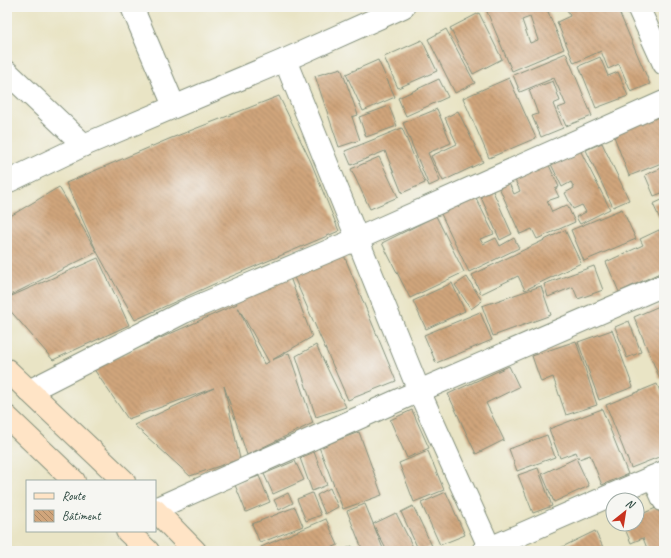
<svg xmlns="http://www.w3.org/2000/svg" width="671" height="558" font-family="Caveat,sans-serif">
  <defs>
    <pattern id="building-back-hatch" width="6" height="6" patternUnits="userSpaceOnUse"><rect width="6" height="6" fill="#d0a57b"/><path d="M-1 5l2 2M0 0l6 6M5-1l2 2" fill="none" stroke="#a88866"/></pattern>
  </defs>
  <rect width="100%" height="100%" fill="#f6f6f2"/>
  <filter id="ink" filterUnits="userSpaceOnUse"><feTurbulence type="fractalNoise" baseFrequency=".025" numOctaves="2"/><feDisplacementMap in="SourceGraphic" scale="8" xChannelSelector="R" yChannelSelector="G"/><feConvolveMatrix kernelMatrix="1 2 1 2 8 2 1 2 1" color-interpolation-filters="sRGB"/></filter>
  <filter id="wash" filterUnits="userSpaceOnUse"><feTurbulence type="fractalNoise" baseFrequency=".012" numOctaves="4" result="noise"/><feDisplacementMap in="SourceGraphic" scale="16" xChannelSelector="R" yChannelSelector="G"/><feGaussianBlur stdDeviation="0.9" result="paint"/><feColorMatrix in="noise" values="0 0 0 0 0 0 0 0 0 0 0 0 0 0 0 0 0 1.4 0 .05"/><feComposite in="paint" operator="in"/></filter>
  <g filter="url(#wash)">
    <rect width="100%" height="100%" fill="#e9e4c5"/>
    <g id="blocks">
      <g fill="url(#building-back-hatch)" fill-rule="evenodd">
        <path d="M485,7h61l18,42 -52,22zM530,17l8,23 -8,3 -8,-23z"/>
        <path d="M566,7h51l33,77 -19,8 -12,-28 -11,5 -7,-18 -27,12 -17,-41 13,-6z"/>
        <path d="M479,13l23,46 -29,15 -23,-46z"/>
        <path d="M446,29l29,54 -20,10 -27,-54z"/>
        <path d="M422,40l15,31 -39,17 -14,-31z"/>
        <path d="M566,53l26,63 -26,10 -8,-18 8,-3 -12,-27 -34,14 -7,-17z"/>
        <path d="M600,57l8,19 10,-4 10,24 -32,12 -17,-42z"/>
        <path d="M378,60l17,37 -32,14 -17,-37z"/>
        <path d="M341,68l17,47 -6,2 8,23 -21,7 -24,-71z"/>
        <path d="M509,78l27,60 -47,20 -26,-60z"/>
        <path d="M439,79l9,18 -42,19 -8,-18z"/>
        <path d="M553,81l7,20 -7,3 10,24 -22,9 -9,-21 6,-2 -9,-24z"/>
        <path d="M279,96l32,66 28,69 -114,48 -90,41 -38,-68 -90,45v-79l52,-31 38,65 -31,-69 103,-44z"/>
        <path d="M389,106l8,20 -31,11 -7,-20z"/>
        <path d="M437,109l14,34 -23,10 12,28 -11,5 -26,-63z"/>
        <path d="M458,111l25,51 -40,19 -12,-25 26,-12 -12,-26z"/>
        <path d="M664,111v51l-35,14 -17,-45z"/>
        <path d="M402,128l23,55 -23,10 -17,-42 -34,14 -6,-14z"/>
        <path d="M602,143l27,57 -16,7 -27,-57z"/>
        <path d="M579,148l31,61 -30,15 -4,-7 10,-5 -4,-7 -9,4 -8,-16 9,-5 -3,-6 -9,5 -12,-25z"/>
        <path d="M379,157l19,40 -28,12 -19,-40z"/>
        <path d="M548,163l11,24 -4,2 4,8 -12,4 5,11 15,-7 8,17 -38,17 -5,-10 -12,5 -22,-49 10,-4 6,13 6,-3 -6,-13z"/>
        <path d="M664,167v25l-10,4 -9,-21z"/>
        <path d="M492,189l20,45 -12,6 -20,-45z"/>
        <path d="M475,196l19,38 -14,5 3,5 13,-6 4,8 14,-8 5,10 -50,24 -29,-60z"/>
        <path d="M664,199v29l-11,-24z"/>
        <path d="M622,209l14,30 -52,22 -13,-31z"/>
        <path d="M436,216l28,56 -54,26 -28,-55z"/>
        <path d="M565,230l16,33 -56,27 -7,-14 -37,18 -9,-19z"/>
        <path d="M659,230l5,10v31l-45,21 -13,-30 37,-17 -3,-6z"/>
        <path d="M343,253l53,128 -48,19 -55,-125z"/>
        <path d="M98,258l31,67 -76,35 -46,-53v-9z"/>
        <path d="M594,266l9,24 -25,9 -5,-12 -25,10 -4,-13z"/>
        <path d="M288,272l24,65 -40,23 17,-7 24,70 -66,32 -23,-69 16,73 -50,17 -56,-51 80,-37 -86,31 -35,-51 144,-64 -3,-6zM238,307l31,55 -5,2z"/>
        <path d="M467,277l15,24 -11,8 -16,-24z"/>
        <path d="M452,283l13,28 -39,18 -13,-28z"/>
        <path d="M541,286l10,29 -58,21 -11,-30z"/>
        <path d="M664,304v73l-4,2 -26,-62z"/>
        <path d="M480,312l12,28 -56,23 -12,-28z"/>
        <path d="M629,321l12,31 -14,6 -12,-31z"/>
        <path d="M612,330l21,57 -34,13 -21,-58z"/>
        <path d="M576,341l21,64 -31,10 -13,-38 -12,5 -9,-26z"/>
        <path d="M316,345l30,62 -30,10 -20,-61z"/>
        <path d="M509,366l10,21 -33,16 18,37 -28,14 -28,-60z"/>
        <path d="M657,384l7,17v54l-33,13 -25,-63z"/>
        <path d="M602,409l26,65 -26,11 -12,-30 -11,4 -3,-7 -16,6 -11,-29z"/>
        <path d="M412,410l17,38 -22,10 -17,-38z"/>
        <path d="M359,432l23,63 -39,14 -24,-62z"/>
        <path d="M547,435l8,22 -38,14 -8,-22z"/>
        <path d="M428,451l16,39 -30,12 -15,-39z"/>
        <path d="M314,452l13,33 -15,6 -12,-33z"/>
        <path d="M576,458l13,28 -35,16 -12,-28z"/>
        <path d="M295,461l9,19 -31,14 -9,-20z"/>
        <path d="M538,468l14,38 -19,7 -15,-38z"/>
        <path d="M259,476l11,26 -24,10 -11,-27z"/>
        <path d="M330,488l8,19 -13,7 -8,-19z"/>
        <path d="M446,492l19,43 -25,10 -19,-42z"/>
        <path d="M288,493l5,10 -14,7 -5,-10z"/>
        <path d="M312,493l9,22 -15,6 -9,-22z"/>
        <path d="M365,504l7,17 12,30h-21l-16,-40z"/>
        <path d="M663,505l1,3v43h-16l-5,-13 -12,5 -8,-19h14v-8z"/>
        <path d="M413,506l19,40 -10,5h-3l-18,-39z"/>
        <path d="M295,507l8,19 -43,17 -8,-19z"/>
        <path d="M396,513l19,38h-28l-14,-27z"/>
        <path d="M326,519l12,26 -14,6h-61l-2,-4z"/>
        <path d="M595,531l10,20h-51z"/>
        <path d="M352,546l3,5h-14z"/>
      </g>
    </g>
  </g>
  <g filter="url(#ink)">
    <use href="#blocks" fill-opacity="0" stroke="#84907c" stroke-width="1"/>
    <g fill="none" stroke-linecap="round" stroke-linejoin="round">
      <defs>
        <g id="minor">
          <path d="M132,7l42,99"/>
          <path d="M638,7l26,57"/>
          <path d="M285,60l134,331 72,160"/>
          <path d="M7,72l77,73"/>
          <path d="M7,182l77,-37 201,-85 118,-53"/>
          <path d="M29,391l155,-79 173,-73 307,-137"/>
          <path d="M653,477l11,24"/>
          <path d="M155,509l264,-118 245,-106"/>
          <path d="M483,551l181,-79"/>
        </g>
        <g id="secondary">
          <path d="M7,370l117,111"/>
          <path d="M7,417l67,64"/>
          <path d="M155,510l40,41"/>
          <path d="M127,531l21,20"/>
        </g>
      </defs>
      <use href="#minor" stroke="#84907c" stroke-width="24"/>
      <use href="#secondary" stroke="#84907c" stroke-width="24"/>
      <use href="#minor" stroke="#fff" stroke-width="22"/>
      <use href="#secondary" stroke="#ffe4c6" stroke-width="22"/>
    </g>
  </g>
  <rect width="671" height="558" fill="none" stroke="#f6f6f2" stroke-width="24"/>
  <rect x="26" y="480" width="130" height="52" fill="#f6f6f2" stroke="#a0aca6"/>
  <rect x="34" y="493" width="20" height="6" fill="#ffe4c6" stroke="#a0aca6"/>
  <text x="62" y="500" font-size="12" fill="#1f3d34">Route</text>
  <rect x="34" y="510" width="20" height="12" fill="url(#building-back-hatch)" stroke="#a0aca6"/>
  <text x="62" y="520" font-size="12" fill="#1f3d34">Bâtiment</text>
  <g transform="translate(625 512) rotate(30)"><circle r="19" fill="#f6f6f2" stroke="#a0aca6"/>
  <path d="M0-3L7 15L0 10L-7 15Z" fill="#c8321e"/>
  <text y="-6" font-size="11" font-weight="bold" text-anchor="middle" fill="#1f3d34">N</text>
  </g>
</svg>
